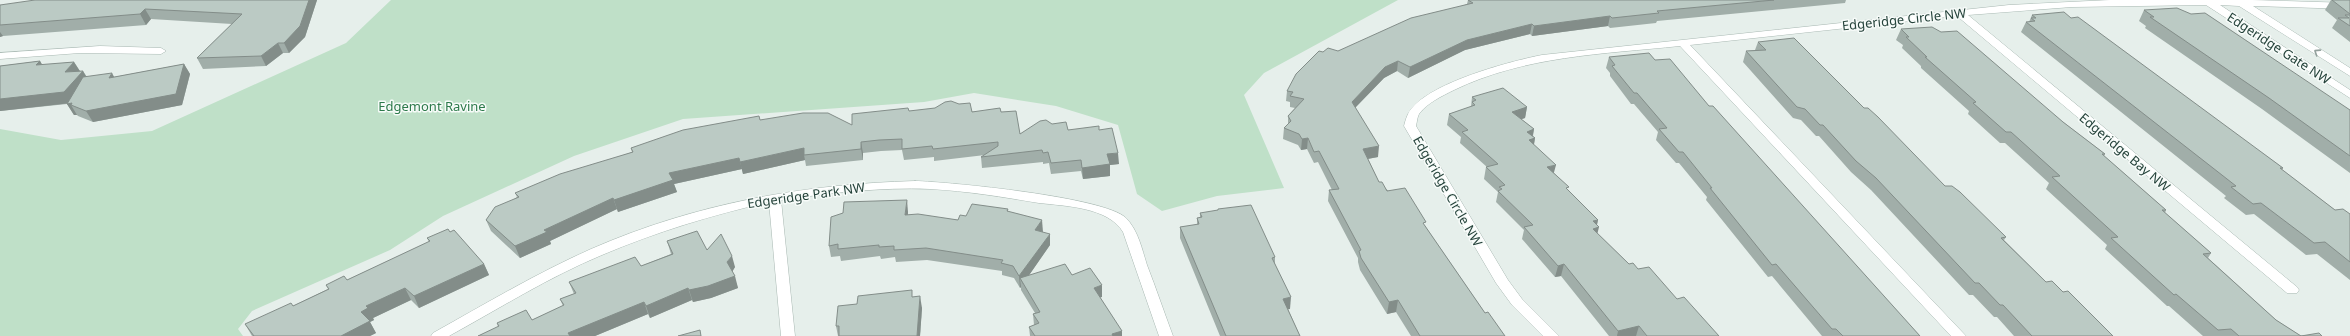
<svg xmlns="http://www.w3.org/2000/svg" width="2350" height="336" font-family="'Noto Sans',sans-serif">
  <rect width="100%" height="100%" fill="#e6efeb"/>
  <path fill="#bfe0c8" d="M391,0h1007l-134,73 -20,22 40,93 -67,8 -55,15 -25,-17 -19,-69 -62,-19 -82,-13 -50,9 -241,17 -109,37 -131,60 -53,34 -138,61 -14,18 5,7h-243v-207l61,11 91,-9 194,-88z"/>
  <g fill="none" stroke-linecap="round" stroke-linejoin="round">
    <defs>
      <g id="minor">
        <path d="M2110,0h142l98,3v6l-97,-3 97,62v8l-111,-70 -19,-1 130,85v8l-144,-93 -134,2 -104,8 329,272 2,3 -2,3h-10l-330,-277 -267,29 276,291h-15l-271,-290c-77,8 -156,10 -226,44 -12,6 -27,13 -35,24 -2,4 -2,8 -3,12l92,154 14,19 37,37h-16l-31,-31 -16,-22 -92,-157c1,-4 2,-8 4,-12 15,-30 103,-53 134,-59l467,-50z"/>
        <path d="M100,46l61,2 5,3 -5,3 -81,-1 -80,6v-6z"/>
        <path d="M915,181c35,1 190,16 211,37 12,12 16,31 21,47 9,23 17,47 26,71h-14l-36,-104c-15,-25 -58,-26 -84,-29 -36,-6 -72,-12 -109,-14 -50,-2 -99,4 -149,11l14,136h-14l-12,-134c-57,13 -113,30 -167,53 -53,22 -102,53 -153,81h-18l2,-3c52,-29 104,-60 158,-84 103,-45 212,-65 324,-68z"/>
      </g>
    </defs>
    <use href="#minor" stroke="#a8b8b2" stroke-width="1"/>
    <use href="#minor" fill="#fff" fill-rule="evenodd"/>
  </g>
  <g fill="#a1aea9">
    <path d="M317,0l-12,37 -16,16h-6l-17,13 -63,3 -6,-11 35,-34 -81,-5 -5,6 -143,11 -3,1v-32z"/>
    <path d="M1468,0h378l-1,3 -188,18 -1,2 -46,5 -2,-2 -76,10 -2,-2 -65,16 -57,28 -11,-7 -13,7 -29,30 23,49 -10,2 11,23 46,44 60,87 20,23h-94l-15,-24 -9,2 -27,-44 -2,-8v-4l-30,-57 1,-11h3l-14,-28 -4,1 -7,-14 -6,1 -3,-5 -15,-6 1,-11 4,-3v-9l7,-8 -5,-1v-5l-4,-1 1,-10 36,-39 15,-1 129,-47z"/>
    <path d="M2331,0h19v42l-18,-14 5,-8 -12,-10z"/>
    <path d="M2144,10l206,100v63l-88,-64 -117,-81 1,-2 -7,-5z"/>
    <path d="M2032,15l39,3 212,150 -1,2 53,40 15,4v66l-33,-26 -11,1 -52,-41 -8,1 -22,-17 2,-2 -205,-164 5,-10h3z"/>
    <path d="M1901,29l162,93 42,32 -1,2 62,54 -1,3 46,40 -3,5 68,62 25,16h21h-119l-34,-30h-2l-62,-57 2,-4 -61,-56 3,-6 -44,-40h-5l-32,-29 1,-3 -48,-43v-2l-19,-18 1,-3 -7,-5z"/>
    <path d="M1758,42l106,66 81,78 61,51 -2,3 42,42 17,10 50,44h-99l-17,-19h-3l-21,-22h-4l-98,-105 -20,-18 -32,-36h-3l-15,-16 -8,-2 -50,-56 3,-11 9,-1z"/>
    <path d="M1609,57l46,3 54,46 211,230h-98l-50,-60 -4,1 -62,-77 1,-3 -28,-34h-3l-20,-23 2,-8 -24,-28h-3l-21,-28v-3l-4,-5z"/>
    <path d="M40,61l2,4 32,-3 6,9h3l4,6h27l70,-13 6,10 -8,31 -89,17 -15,-6 -1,-1h-3l-7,-11 -67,7v-45z"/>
    <path d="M1472,97l55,10 -2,11 -4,1 13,10 -1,7 2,2 -1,7 20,28 14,17 30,30 -1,5v8l32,31 9,5 39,30 42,37h-110l-48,-60 -6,1 -33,-38 2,-9 -28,-28 2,-10 -14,-13 2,-12h1l-27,-24 1,-6 -14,-12 2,-11 22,-7z"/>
    <path d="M909,111l92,1 19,22 32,-10 16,6h31l20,34 -9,1v11l-27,3 -2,-8 -30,3 -2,-11 -6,1v-2l-61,6 -1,-11 4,-2 -51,6v-4l-30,3 -2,-10 -21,1 -18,2v7l-57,6 -1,-6 -62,14 -1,-5 -68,15 3,8 -59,20 -1,-3 -67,32 1,3 -31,14 -29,-27 -5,-11 31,-23 -2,-4 117,-41 -1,-4 129,-28 92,5z"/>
    <path d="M1008,209v3l35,20 7,13 -21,30h43l30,22h-2l22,39h-92l-1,-9 5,-2 -1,-11 2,-1 -14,-23v-3l-1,1 -6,-10 -12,-3v-4l-75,-11 -31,2 -1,-5 -14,2 -1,-3 -39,5 -1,-5 -9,1 -2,-11 79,-34v3l50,5 8,-4z"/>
    <path d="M1200,213l75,44v7l15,45h-2l12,27h-80l-40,-98v-11l17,-2v-7h3z"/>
    <path d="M450,232l34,32 5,11 -70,33 -8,-8 -38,18 1,2 -4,2 6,11 -6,3h-118l-7,-12 48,-18 35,-17 -2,-4 21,-5 82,-38 -2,-4z"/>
    <path d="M667,241l40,9 28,17 -3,4 6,17 -27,10 -18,4 -1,-2 -42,18 -2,-4 -53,22h-117l20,-9 -1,-4 35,-3 31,-14 -3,-7 14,-5 -5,-12 72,-16 30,-12z"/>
    <path d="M913,297l9,11 -2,28h-82l-2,-10z"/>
  </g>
  <g fill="#838d89">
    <path d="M309,0h8l-12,37 -16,16 -5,-10z"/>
    <path d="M145,9l6,10 -5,6 -6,-11z"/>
    <path d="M1610,16l-2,10 -76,10 2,-10z"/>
    <path d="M1532,24l-2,10 -65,16 -57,28 2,-11 57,-27z"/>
    <path d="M0,32l3,4 -3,1z"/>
    <path d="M278,43l5,10 -17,13 -5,-10z"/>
    <path d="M40,61l6,10 -10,-6z"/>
    <path d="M1398,61l-1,10 -13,7 -33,34 1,-10 33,-35z"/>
    <path d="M74,62l7,11 -16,-1z"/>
    <path d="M184,64l6,10 -8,31 -89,17 -7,-11z"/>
    <path d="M83,71l6,11 -18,21 -71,8v-12z"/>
    <path d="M112,73l6,11 -9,-6z"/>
    <path d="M72,103l-1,2 6,10h-3l-7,-11z"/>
    <path d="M1527,107l-2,11 -15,5 2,-11z"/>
    <path d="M1534,129l-2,10 3,-1 -2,11 -7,2 1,-19z"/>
    <path d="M1308,138l-1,11 -6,1 1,-11z"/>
    <path d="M861,142l2,11v7l-2,-11z"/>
    <path d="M1379,146l-1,11 -17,3 2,-11z"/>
    <path d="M804,148v7l1,5 -62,14 -3,-12z"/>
    <path d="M1118,153l1,11 -9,1v11l-27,3 -1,-11 25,-14z"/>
    <path d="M739,158l3,11 -68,15 3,8 -59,20 -4,-12 55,-27z"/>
    <path d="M1556,165l-3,11 -6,-9z"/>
    <path d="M613,198l4,11 -67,32 1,3 -31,14 -5,-12 29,-16z"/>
    <path d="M907,200l1,12 -1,15 -2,-12z"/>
    <path d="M1042,220l1,12 -8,-2z"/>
    <path d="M1598,220l-2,8 3,-1 -3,12 -6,1 3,-19z"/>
    <path d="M1050,234v11l-27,39 -3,-6 1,9 -1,1 -1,-12z"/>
    <path d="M732,256l3,11 -4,7 -4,-12z"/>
    <path d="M484,264l5,11 -70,33 -5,-12z"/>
    <path d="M1564,264l-3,12 -6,1 3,-11z"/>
    <path d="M735,276l3,12 -27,10 -18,4 -4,-12z"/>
    <path d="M1102,285v12l-8,2v-11z"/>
    <path d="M405,288l6,12 -38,18 1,2 -4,2 6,11 -6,3h-29l25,-30z"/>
    <path d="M688,288l4,12 -42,18 -4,-12z"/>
    <path d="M920,296l2,12 -2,28h-3z"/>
    <path d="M1291,297l-1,12 -8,1 1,-11z"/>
    <path d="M1398,300l-2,12 -9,2 2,-12z"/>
    <path d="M644,302l4,12 -53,22h-26l-1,-3z"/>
    <path d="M1639,326l-3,10h-19l1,-5z"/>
    <path d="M1122,331v5h-10v-2z"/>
  </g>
  <g fill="#bbcac4" stroke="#838d89">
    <path d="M35,0h274l-9,26 -16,17h-6l-17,13 -64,2 45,-44 -97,-5 -5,5 -140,11v-20z"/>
    <path d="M1468,0h306l-117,11 2,2 -47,5 -2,-2 -76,10 -2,-2 -65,16 -57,27 -12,-6 -13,6 -33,35 27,44 -16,3 16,33h3l5,9 18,-3 21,34 -3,1 62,90 3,-1 17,24h-85l-22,-36 -9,2 -28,-44 -2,-7 2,-1 -32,-60 10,-1 -20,-38 -5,1 -6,-14 -6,1 -3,-5 -15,-6 7,-7 -3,-5 16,-17 -14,-3 3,-4 -6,-1 9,-17 23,-23 4,1 5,-4 10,3 73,-33 62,-15z"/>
    <path d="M2332,0h18v14z"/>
    <path d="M2177,8l14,6 14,-1 145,97v46l-81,-58 -119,-81h4l-10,-7z"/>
    <path d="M2064,12l7,6 7,-1 205,151h-3l55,42 8,-1 7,5v48l-25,-20 -11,1 -53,-40 -8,1 -22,-17 5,-1 -210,-164 9,-1 -4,-3h5l-4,-3z"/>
    <path d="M2345,15h5v11l-12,-8h11z"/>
    <path d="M1932,27l9,5 16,-1 106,91 42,32h-3l64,56h-4l49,43 -8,1 73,66 25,16 18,-3 3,3h-83l-8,-7 -13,1 -42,-36 -2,1 -63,-57 7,-1 -66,-60 8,-1 -49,-44h-5l-33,-29 3,-1 -51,-45h2l-21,-20h3l-8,-8z"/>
    <path d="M1794,38l70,70h4l10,9 67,69h7l8,6 46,45 -5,1 45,44 6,-1 11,11 5,-1 45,45h-81l-29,-31h-3l-21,-22h-4l-99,-105 -20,-17 -33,-36h-3l-15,-16 -8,-2 -51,-56 20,-1 -8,-8z"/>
    <path d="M1649,53l6,7 15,-1 39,47h4l207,230h-77l-7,-7h-4l-56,-65 -4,1 -62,-77h2l-29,-36h-4l-20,-23 8,-1 -30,-35h-3l-22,-27 3,-1 -6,-8z"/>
    <path d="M40,61l-4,4 38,-3 -9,10 18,-1 -19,21 -64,7v-33z"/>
    <path d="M184,64l-8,30 -90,17 -15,-6 1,-2 -5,1 16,-27 29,-4 -3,5z"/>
    <path d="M1503,88l24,19 -15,5 22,17 -7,3 8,6 -6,2 27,25 -9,2 22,20 -3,1 32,32 -5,1 6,6 -6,2 36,35 4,-1 5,6 11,-2 28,32 7,-2 35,39h-72l-8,-10 -21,5 -54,-67 -6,2 -34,-39 9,-2 -35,-34 4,-2 -3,-2 6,-2 -19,-18 12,-3 -36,-32 6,-2 -19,-16 26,-9 -3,-3 4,-2 -4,-3z"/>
    <path d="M951,101l8,3 11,-1 2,9 28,-4 1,4 15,-1 4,23 20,-13 6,-1 6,4 14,-2 2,8 31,-4v4l13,-2 6,25 -11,1 3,10 -28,4 -1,-8 -30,3 -3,-11 -5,1 -1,-3 -61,7 17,-11v-4l-65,7 -1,-3 -30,3v-10l-23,1 -18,2v7l-57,6v-7l-64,14 -1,-4 -70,15 4,7 -59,20 -1,-2 -69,32 3,2 -32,14 -29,-26 9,-13 24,-10 -4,-4 45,-19 73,-22 -2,-4 52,-18 76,-14 1,4 43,-7h25l24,12v-11l56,-6 1,3 26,-3 10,-6z"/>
    <path d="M907,200l-2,15 13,-1 40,6 2,-5 6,1 6,-12 36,5 -1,2 35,9 -7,10 15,4 -31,42 -6,-10 -12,-3 2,-3 -77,-12 -32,2v-4l-15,1v-2l-41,4v-5l-9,2 2,-29 12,-4 1,-11z"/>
    <path d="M1251,205l24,52 -3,1 19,39 -8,2 17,37h-74l-46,-109 19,-3 -2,-6 5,-1 -2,-4 18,-3v-1z"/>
    <path d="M448,229l2,3 4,-2 30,34 -70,32 -9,-8 -39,18 2,2 -7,4 9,9 -29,15h-87l-9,-12 46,-21 2,3 36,-17 -3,-4 18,-9 3,4 83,-39 -3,-3z"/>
    <path d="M697,231l10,19 14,-16 11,22 -5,6 8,14 -27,10 -19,4 -1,-2 -42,18 -2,-4 -76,31 2,3h-92l21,-10 -2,-3 29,-13 6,10 32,-15 -4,-6 16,-6 -7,-11 66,-25 6,9 32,-12 -6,-13z"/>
    <path d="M1065,264l7,11 18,-7 12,17 -8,3 28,43 -10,3 1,2h-78l-6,-9 10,-4 -6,-9 7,-2 -20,-34z"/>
    <path d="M912,290v7l8,-1 -3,40h-78v-10h-3l2,-20 19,-2 1,-8z"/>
    <path d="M700,330l1,6h-23z"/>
  </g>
  <defs><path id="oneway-chevron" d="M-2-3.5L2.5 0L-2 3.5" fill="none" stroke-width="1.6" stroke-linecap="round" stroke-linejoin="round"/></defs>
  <use stroke="#92a09c" href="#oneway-chevron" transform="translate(2317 52) rotate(-147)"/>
  <g text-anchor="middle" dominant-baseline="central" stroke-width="3" stroke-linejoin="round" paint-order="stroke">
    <g font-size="13" fill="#24423a" stroke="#f7fbf9">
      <text transform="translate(1904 19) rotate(-6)">Edgeridge Circle NW</text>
      <text transform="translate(2279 48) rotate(33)">Edgeridge Gate NW</text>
      <text transform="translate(2125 152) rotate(40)">Edgeridge Bay NW</text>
      <text transform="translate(1448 191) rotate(60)">Edgeridge Circle NW</text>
      <text transform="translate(806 195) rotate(-8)">Edgeridge Park NW</text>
    </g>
    <g font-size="13" fill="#2d7a4b" stroke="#f7fbf9">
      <text x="432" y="106">Edgemont Ravine</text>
    </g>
  </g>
</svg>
